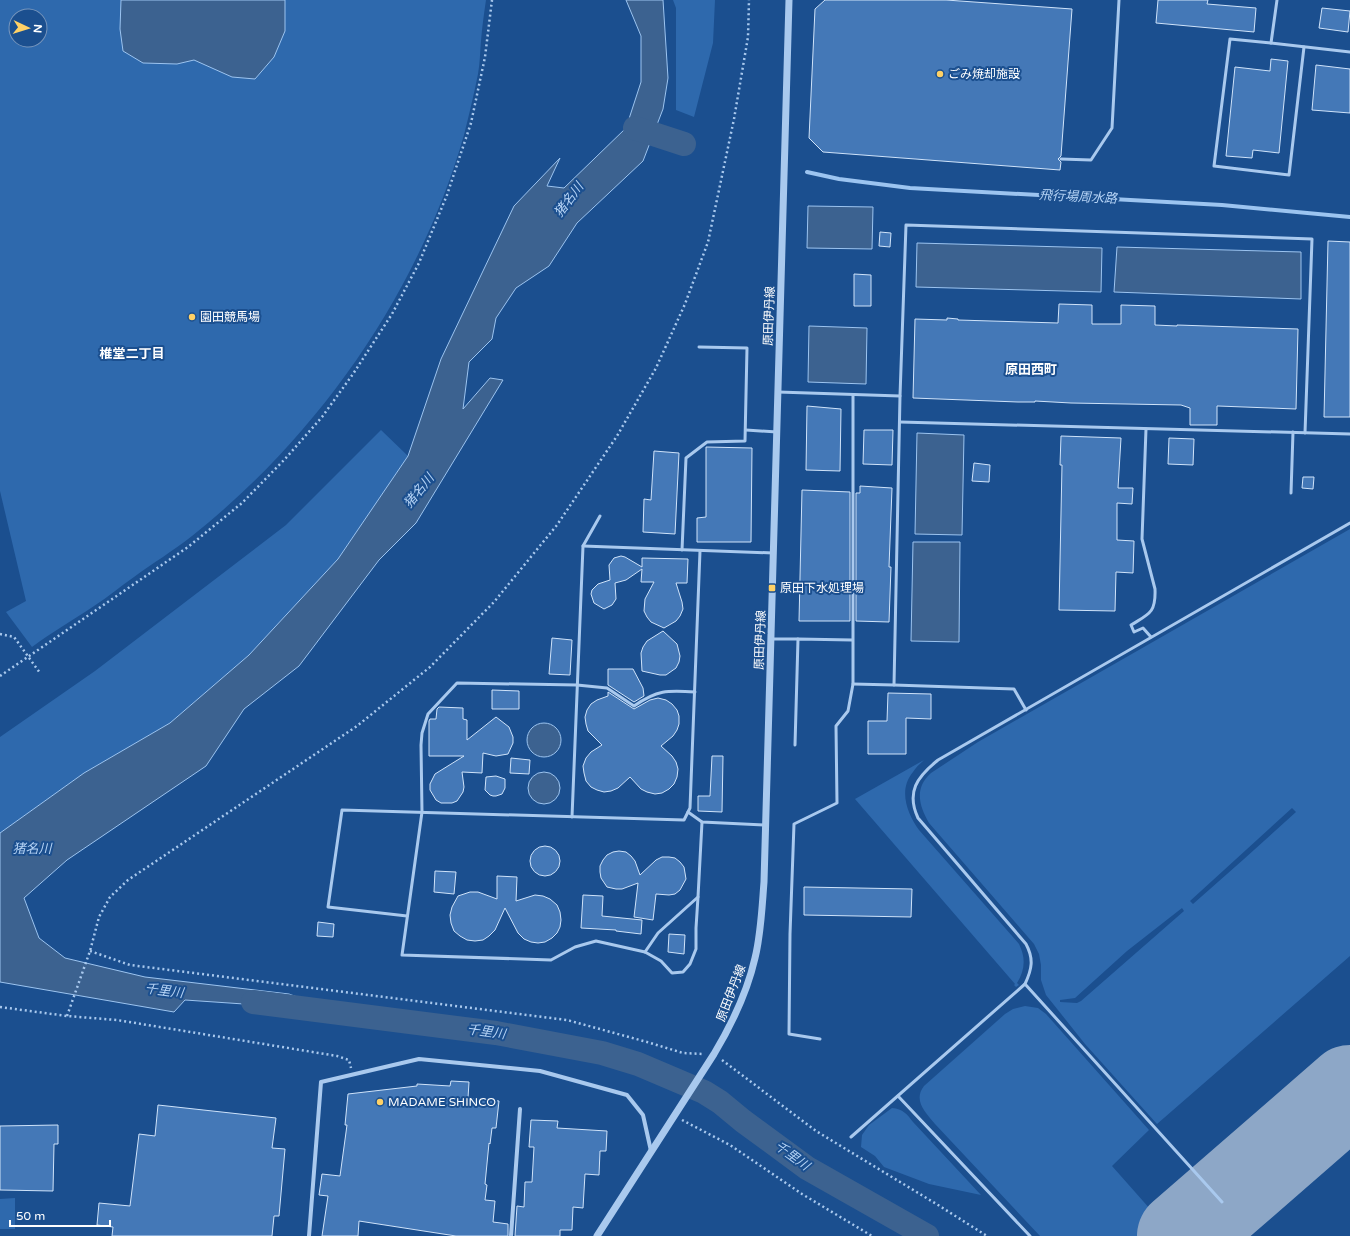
<svg xmlns="http://www.w3.org/2000/svg" width="1350" height="1236" font-family="'Varela Round','Noto Sans JP',sans-serif">
  <rect width="100%" height="100%" fill="#1b4f8f"/>
  <g fill="#2e69ad" fill-rule="evenodd">
    <path d="M0,0h486c-2,14 -4,27 -5,41 -1,11 -1,22 -3,33 -4,20 -9,41 -14,61 -45,157 -145,300 -272,401 -19,15 -39,27 -58,41 -13,9 -26,20 -40,29 -21,14 -42,26 -62,41l-26,-35 20,-11 -26,-110zM16,16h24v24h-24z"/>
    <path d="M673,0h42l-2,43 -19,74 -18,-7v-102z"/>
    <path d="M381,430l27,26 -70,103 -89,96 -79,68 -86,50 -84,60v-96l95,-66 191,-146z"/>
    <path d="M1350,529v427l-193,168 -72,-80 -39,-49 -5,-15v-15l-2,-11 -5,-10 -105,-121c-10,-17 -15,-35 2,-50l47,-31zM1292,808l4,4 -52,47 -51,45 -3,-3zM1182,908l2,3 -103,90 -4,2 -17,-1v-2l15,-2 52,-47z"/>
    <path d="M924,760c-4,4 -8,7 -11,12 -15,18 -6,41 6,58l100,114c7,14 6,26 -2,39l2,2 -3,2 -2,-2 1,-1 -160,-185z"/>
    <path d="M1025,1006l13,2 8,6 103,116 -37,36 62,70h-134l-105,-112c-10,-12 -22,-24 -11,-38l81,-72 8,-5z"/>
    <path d="M892,1108c11,1 15,6 21,14l68,73 -52,-11 -45,-17 -9,-11 -14,-9 1,-12 7,-10z"/>
    <path d="M15,1198v31h-15v-30z"/>
  </g>
  <g fill="#3c6290" stroke="#9cc4f0">
    <path d="M121,0h164v31l-11,26 -19,22 -23,-2 -38,-17 -17,4 -34,-1 -20,-12 -3,-22z"/>
    <path d="M626,0h37l5,78 -5,31 -20,52 -66,62 -28,43 -33,22 -20,30 -4,21 -23,23 -6,47 27,-31 13,2 -87,143 -37,37 -80,106 -55,43 -38,57 -139,94 -43,38 15,40 26,20 80,19 144,17 43,16 -147,-10 -11,12 -174,-30v-149l84,-60 86,-50 79,-68 89,-96 70,-103 33,-97 73,-153 46,-48 -13,28 17,2 62,-60 15,-46v-46z"/>
    <path d="M808,206l65,1 -1,42 -65,-1z"/>
    <path d="M917,243l185,5 -1,44 -185,-5z"/>
    <path d="M1117,247l184,5v47l-187,-7z"/>
    <path d="M809,326l58,2 -1,56 -58,-2z"/>
    <path d="M917,433l47,2 -2,100 -47,-1z"/>
    <path d="M913,542h47l-1,100 -48,-1z"/>
    <circle cx="544" cy="740" r="17"/>
    <circle cx="544" cy="788" r="16"/>
  </g>
  <g fill="none" stroke-linecap="round" stroke-linejoin="round">
    <path stroke="#9cc4f0" stroke-width="4" d="M807,172l32,7 71,9 312,17 128,12"/>
    <g stroke="#3c6290" stroke-width="24">
      <path d="M635,128l49,16"/>
      <path d="M253,1002l243,31 106,20 36,11 66,28 16,10 23,19 64,47 120,68"/>
    </g>
    <path stroke="#8da7c7" stroke-width="90" d="M1182,1236l168,-146"/>
  </g>
  <g fill="#4478b7" stroke="#cfe3fa">
    <path d="M825,0h121l126,9 -11,147 -3,3 3,3 -1,8 -237,-18 -14,-14 6,-129z"/>
    <path d="M1158,0h50l-1,4 49,4 -2,24 -98,-9z"/>
    <path d="M1322,8l28,3 -2,21 -29,-4z"/>
    <path d="M1271,59l17,2 -9,92 -26,-3 -1,8 -26,-2 9,-89 35,4z"/>
    <path d="M1316,65l34,4v44l-38,-3z"/>
    <path d="M880,232l11,1 -1,14 -11,-1z"/>
    <path d="M1328,241l22,1v175h-26z"/>
    <path d="M854,274l17,1v31h-17z"/>
    <path d="M1059,304l33,1v19h29v-19l34,1v19l22,1v-1l121,4 -2,80 -78,-3h-1v19h-27v-17l-9,-3 -110,-2 -36,-2v1h-17l-105,-4 2,-79 32,1v-2l11,1v1l100,3z"/>
    <path d="M807,406l34,3 -1,62 -34,-1z"/>
    <path d="M864,430h29l-1,35 -29,-1z"/>
    <path d="M1061,436l60,2 -3,50h15l-1,16 -15,-1v37l17,1 -1,32 -17,-1 -1,39 -56,-1 3,-145h-2z"/>
    <path d="M1169,438l25,1 -1,26 -25,-1z"/>
    <path d="M706,447l46,1 -1,94h-54v-24l9,-1z"/>
    <path d="M654,451l25,2 -4,81 -32,-2 1,-33 7,1z"/>
    <path d="M974,463l16,2 -1,17 -17,-1z"/>
    <path d="M1303,477h11l-1,12 -11,-1z"/>
    <path d="M860,486l32,2 -3,79h2l-2,55 -33,-1v-128h4z"/>
    <path d="M802,490l48,2v129h-51z"/>
    <path d="M621,556l4,1 17,10v-9l46,1 -1,24h-11l6,19 1,7 -3,7 -4,5 -12,7 -13,-6 -4,-5 -3,-6 1,-12 9,-17h-13l1,-13 -16,11 -11,3 1,16 -4,6 -8,4 -10,-6 -3,-9 1,-4 6,-6 12,-4 -1,-15 5,-7z"/>
    <path d="M663,631l14,13 3,12 -1,6 -3,6 -10,7h-6l-18,-4 -1,-18 2,-6 4,-6z"/>
    <path d="M552,638l20,2 -2,35 -21,-1z"/>
    <path d="M608,669h25l10,19 1,8 -10,6 -26,-17z"/>
    <path d="M492,690l27,1v18h-27z"/>
    <path d="M608,692l26,17 16,-9 8,-2 8,2 6,4 5,6 2,6v8l-2,6 -4,6 -12,10 11,10 4,6 2,7 -1,8 -3,7 -5,5 -7,4 -7,1 -8,-2 -6,-3 -11,-12 -12,11 -7,3 -7,1 -7,-2 -6,-3 -5,-6 -2,-8 -1,-7 3,-8 5,-6 11,-7 -14,-14 -2,-7 -1,-7 2,-7 4,-6 6,-4 11,-4z"/>
    <path d="M888,693l43,1v25l-25,-1v36h-38v-33h19z"/>
    <path d="M439,707l24,1v11l4,1v20l29,-23 13,10 4,10v6l-5,11 -12,2 -13,-3 -1,20 -20,-1 2,15 -1,5 -6,9 -5,2h-11l-5,-3 -6,-10v-6l5,-10 29,-18h-35v-35l1,-2h6l1,-10z"/>
    <path d="M712,756h11l-1,56 -24,-1v-15h12z"/>
    <path d="M511,758l19,2 -1,14 -19,-1z"/>
    <path d="M496,776l9,3v9l-3,6 -6,2h-3l-3,-1 -5,-5 1,-13z"/>
    <circle cx="545" cy="861" r="15"/>
    <path d="M619,851l7,1 5,4 4,5 5,14 16,-15 6,-3h7l6,1 5,4 4,5 2,12 -6,11 -5,4 -6,1 -13,-1 -3,26 -19,-3 4,-34 -16,6h-6l-9,-2 -6,-9 -1,-6v-6l3,-6 4,-5 6,-3z"/>
    <path d="M435,871l21,1 -2,22 -20,-2z"/>
    <path d="M497,876l20,1 -1,24 19,-6 8,1 7,3 7,6 3,7 1,8 -1,7 -3,6 -5,5 -7,4 -7,1 -7,-1 -7,-3 -6,-6 -13,-25 -10,22 -6,6 -6,4 -8,1 -8,-1 -7,-4 -6,-5 -3,-8 -1,-8 2,-8 6,-11 12,-4h8l19,7z"/>
    <path d="M804,887l108,2 -1,28 -107,-2z"/>
    <path d="M583,895l20,1 -1,20 40,4 -1,14 -25,-3v-1l-35,-2z"/>
    <path d="M318,922l16,2 -1,13 -16,-1z"/>
    <path d="M669,934l16,1 -1,19 -16,-2z"/>
    <path d="M451,1081l18,1 -1,16 31,3 -3,27h-4l-2,16 -1,-1 -4,41 2,1 -2,15 10,1 -2,21 15,2v12h-52l-97,-15 -1,15h-36l6,-40 -9,-1 3,-21 18,2 7,-51h-2l3,-31 69,-8v-2l33,2z"/>
    <path d="M158,1105l118,13 -4,30 13,1 -6,67h-5l-2,20h-160l1,-9 -16,-2 2,-22 31,3 9,-72 16,2z"/>
    <path d="M531,1120l27,1 -1,7 50,3 -1,20h-6l-1,24 -14,-1 -2,34 -10,-1 -1,23h-12v6h-45l2,-30 7,1 1,-25h7l2,-35h-5z"/>
    <path d="M58,1125v19h-4l-1,47 -53,-1v-64z"/>
  </g>
  <g fill="none" stroke-linecap="round" stroke-linejoin="round">
    <g stroke="#a9c9ee" stroke-width="2.5" stroke-dasharray="2 3" stroke-linecap="butt">
      <path d="M0,634l14,3 26,36"/>
      <path d="M0,676l188,-129 54,-44 43,-44 37,-42 31,-43 39,-60 27,-51 28,-68 24,-72 14,-66 7,-57"/>
      <path d="M90,951l40,14 437,55 80,22 36,11 19,1"/>
      <path d="M0,1007l67,9 50,4 220,36 12,4 2,8"/>
      <path d="M67,1016l23,-65 9,-34 11,-20 18,-17 229,-154 73,-59 64,-65 63,-77 60,-89 39,-68 29,-64 23,-62 26,-123 14,-82 1,-37"/>
      <path d="M722,1060l94,71 122,74 49,31"/>
      <path d="M682,1120l48,25 72,49 70,42"/>
    </g>
    <g stroke="#a9c9ee" stroke-width="3">
      <path d="M1277,0l-6,43 79,9"/>
      <path d="M1271,43l-41,-4 -16,127 75,9 15,-128"/>
      <path d="M1061,159l30,1 21,-32 7,-128"/>
      <path d="M778,392l122,4"/>
      <path d="M900,422l450,12"/>
      <path d="M1146,429l-4,110 13,50c1,24 -6,25 -24,36l3,7 9,-4 8,9"/>
      <path d="M746,430l31,2"/>
      <path d="M1291,493l2,-61"/>
      <path d="M583,546l190,7"/>
      <path d="M682,550l4,-92 21,-16 38,-1 2,-93 -48,-1"/>
      <path d="M772,639h26"/>
      <path d="M853,684l41,1 6,-289 6,-171 406,14 -7,194"/>
      <path d="M894,685l120,4 12,21"/>
      <path d="M695,692c-28,-2 -38,-2 -61,14l-27,-18 -30,-3 -120,-2 -29,31 -6,19 -1,12 1,67 -20,143 149,5 24,-13 21,-6 49,11 16,9 11,12 11,-1 7,-8 6,-15v-21l2,-31"/>
      <path d="M795,745l3,-106 54,1"/>
      <path d="M688,812l14,10 63,3"/>
      <path d="M572,817l11,-271 17,-30"/>
      <path d="M407,916l-79,-9 14,-97 342,10 6,-12 10,-257"/>
      <path d="M645,952l13,-19 40,-36 4,-75"/>
      <path d="M1025,984l197,218"/>
      <path d="M820,1039l-31,-5 1,-100 4,-110 43,-21 -1,-77 12,-15 5,-27v-289"/>
      <path d="M898,1096l132,140"/>
      <path d="M851,1137l174,-153c7,-15 9,-25 1,-40l-108,-126c-12,-26 -1,-41 20,-58l412,-237"/>
    </g>
    <g stroke="#a9c9ee" stroke-width="4">
      <path d="M309,1236l12,-154 98,-23 121,12 87,24 16,20 8,36"/>
      <path d="M511,1236l9,-127"/>
    </g>
    <path stroke="#a9c9ee" stroke-width="7" d="M597,1236l117,-182c18,-30 33,-61 41,-96 6,-24 7,-51 9,-76l25,-882"/>
  </g>
  <g fill="#ffd166" stroke="#1b4f8f" stroke-width="1.5">
    <circle cx="940" cy="74" r="4"/>
    <circle cx="192" cy="317" r="4"/>
    <rect x="768" y="584" width="8" height="8" rx="2"/>
    <circle cx="380" cy="1102" r="4"/>
  </g>
  <g text-anchor="middle" dominant-baseline="central" stroke-width="4" stroke-linejoin="round" paint-order="stroke">
    <g font-size="12" fill="#fff" stroke="#1b4f8f" text-anchor="start">
      <text x="948" y="74">ごみ焼却施設</text>
      <text x="200" y="317">園田競馬場</text>
      <text x="780" y="588">原田下水処理場</text>
      <text x="388" y="1102">MADAME SHINCO</text>
    </g>
    <g font-size="12" fill="#fff" stroke="#1b4f8f">
      <text transform="translate(769 316) rotate(-88)">原田伊丹線</text>
      <text transform="translate(760 640) rotate(-88)">原田伊丹線</text>
      <text transform="translate(731 993) rotate(-69)">原田伊丹線</text>
    </g>
    <g font-size="13" font-style="italic" fill="#b5d3f5" stroke="#1b4f8f">
      <text transform="translate(1078 197) rotate(3)">飛行場周水路</text>
      <text transform="translate(569 200) rotate(-53)">猪名川</text>
      <text transform="translate(419 491) rotate(-51)">猪名川</text>
      <text x="32" y="849">猪名川</text>
      <text transform="translate(164 991) rotate(7)">千里川</text>
      <text transform="translate(486 1032) rotate(8)">千里川</text>
      <text transform="translate(792 1156) rotate(36)">千里川</text>
    </g>
    <g font-size="13" font-weight="bold" fill="#fff" stroke="#1b4f8f">
      <text x="132" y="354">椎堂二丁目</text>
      <text x="1031" y="370">原田西町</text>
    </g>
  </g>
  <g transform="translate(28 28) rotate(94)"><circle r="19" fill="#1b4f8f" stroke="#7695bc"/>
  <path d="M0-3L7 15L0 10L-7 15Z" fill="#ffd166"/>
  <text y="-6" font-size="11" font-weight="bold" text-anchor="middle" fill="#ffffff">N</text>
  </g>
  <path d="M10 1220v6h100v-6" fill="none" stroke="#ffffff" stroke-width="2"/>
  <text x="16" y="1220" font-size="12" fill="#ffffff" stroke="#1b4f8f" stroke-width="3" paint-order="stroke">50 m</text>
</svg>
